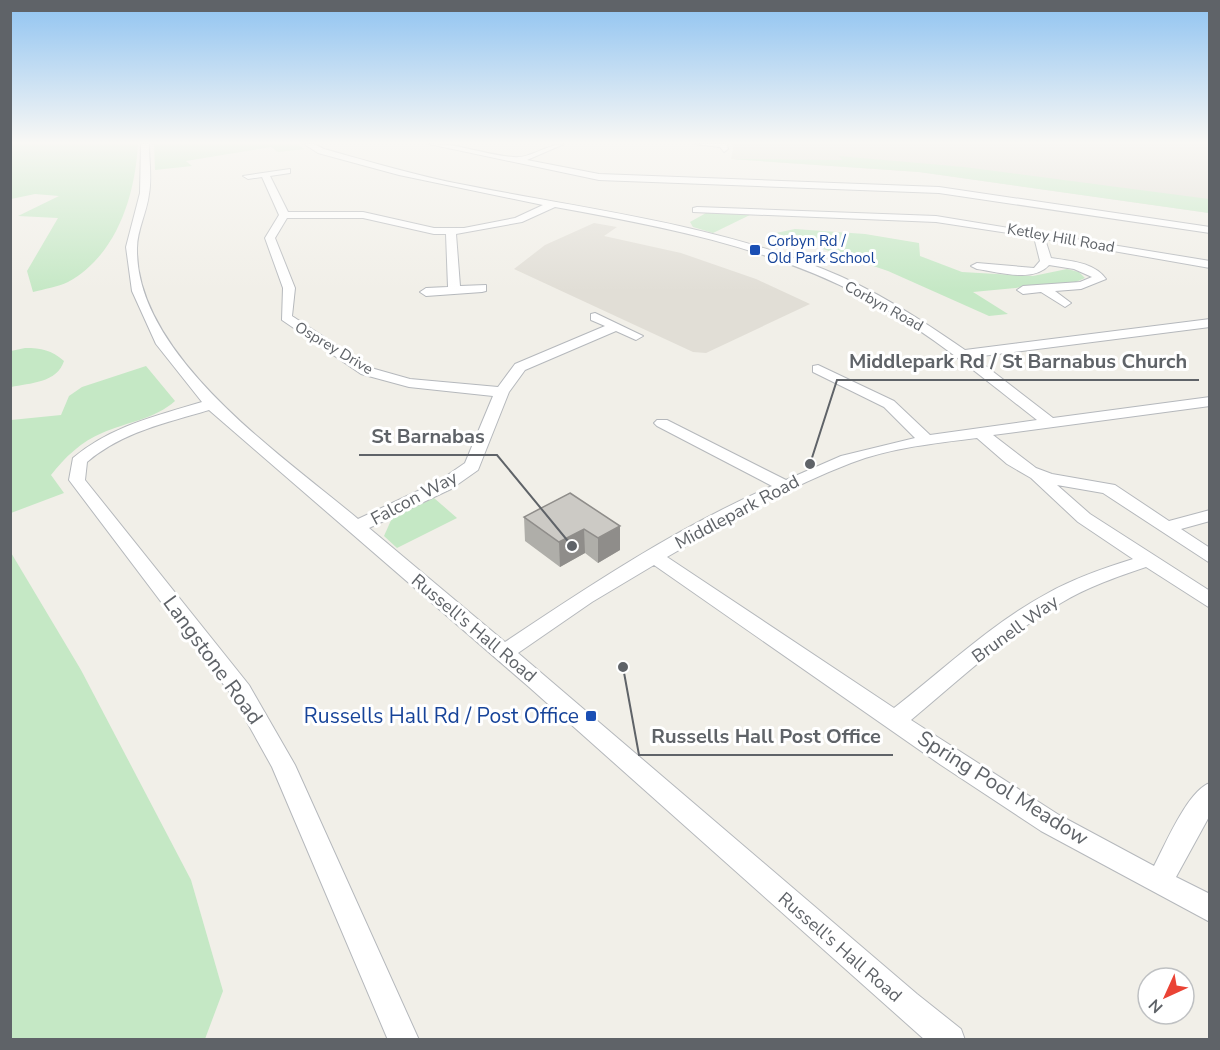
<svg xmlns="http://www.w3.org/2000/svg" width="1220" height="1050" font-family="'Nunito Sans',sans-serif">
  <rect width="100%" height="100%" fill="#f1efe8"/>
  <g fill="#e1ded6">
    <path d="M734,144h475v69l-290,-41 -188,-13z"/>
    <path d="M594,223l23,4 -13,9 77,17 75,26 54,25 -104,49 -13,-1 -179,-83 31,-24z"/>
  </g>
  <g fill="#c5e8c5">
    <path d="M10,144h128c-3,52 -21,111 -70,138 -10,5 -24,7 -35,10l-6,-21 31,-53 -40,-2 41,-20 -24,-2 -24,5z"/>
    <path d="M154,144h143l7,5 -26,3 -7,-5 -85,14 6,5 -37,4z"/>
    <path d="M839,156l125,11 245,32v14l-290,-41 -188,-13 111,1z"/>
    <path d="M706,213l46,1 -39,19 -20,-6 -3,-5z"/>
    <path d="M795,229l70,5 54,9 1,13 42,16 71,4 34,-7 12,3 6,6 -9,4 -103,10 35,22 -19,2 -101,-45 -112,-38z"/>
    <path d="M25,348c17,0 26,2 39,13 -7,22 -34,22 -53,26v-36z"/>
    <path d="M146,366l29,35c-20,18 -48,21 -73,32 -20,8 -38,25 -51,42l13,18 -53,20v-93l50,-5 8,-19 13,-9z"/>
    <path d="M434,498l23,20 -60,30 -13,-12 8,-18z"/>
    <path d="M10,551l71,119 110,210 32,111 -18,48h-194z"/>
  </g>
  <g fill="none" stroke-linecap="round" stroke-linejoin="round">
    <defs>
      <g id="street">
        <path d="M141,144h8c0,16 3,34 0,50 -2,18 -12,36 -12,54 -2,108 146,208 221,271l81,-38 26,-18 28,-67 -84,-9 -48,-13 -79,-54 1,-32 -18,-50 14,-23 -17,-38 -14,2 -5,-3 47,-7v4l-20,3 18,36h75l71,16h30l51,-10 28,-13 -144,-30 -81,-22 -14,-9h10l10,5c47,13 93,27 141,36 120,24 243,38 358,84 51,20 97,50 142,81l245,-31v8l-236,30 79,61 157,-21v9l-217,29 43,33 16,6 63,11 54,36 41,-11v11l-29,8 29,19v15l-107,-70 -46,-8 33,29 120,77v17l-64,-41c-29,10 -59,20 -85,36 -54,32 -102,77 -150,117l148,95 95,51c11,-21 34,-76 56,-83v32l-34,62 34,17v28l-169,-91 -100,-66 -287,-200 -62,37 -74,51 399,341 44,35 4,11h-40l-396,-353 -320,-277c-43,13 -87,22 -122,52l-2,18 164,205 46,80 124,275h-31l-116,-273 -39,-70 -164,-217 4,-22c38,-32 83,-42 129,-56l-46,-58 -24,-53 -6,-44 14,-54zM555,207c105,19 211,39 307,89 64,33 118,80 175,124l-107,15 -36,-34 -76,-36 -5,1v6l71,35 31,31 -74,18 -55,24 -119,-60h-10l-3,3 3,3 115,60c-94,41 -182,99 -267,156l-136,-114 82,-39 27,-19 31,-78 16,-22 91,-39 20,9 7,-4 -48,-23 -4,1v6l14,6 -90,38 -17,23 -88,-8 -39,-11 -79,-52 3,-28 -20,-50 12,-20h76l71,16h12l2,53 -22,1 -6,4 6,4 56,-4 4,-1v-6l-26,1 -4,-52 66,-12zM977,438l30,26 24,14 47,44 55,37c-29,9 -58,19 -85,34 -56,30 -104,76 -154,115l-227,-151c60,-35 119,-69 184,-94 39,-15 85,-20 126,-25z"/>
        <path d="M429,144c29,-1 56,11 85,13 16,2 33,-13 50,-13l-37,16 72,14 340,13 271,40v6l-271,-40 -340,-13z"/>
        <path d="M695,144h32l1,5 -4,3 -4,-5z"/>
        <path d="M697,207l239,9 274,45v7l-165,-29 6,19c19,3 43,4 55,21l-25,10 -26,2 16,12 -6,4 -24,-15 -18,2 -6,-4 6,-4 57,-4 12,-5 -18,-8 -25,-4c-16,18 -50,7 -72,4l-6,-3 6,-3 57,5 6,-7 -6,-24 -98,-15 -243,-10v-4z"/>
      </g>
    </defs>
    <use href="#street" stroke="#b5b8bc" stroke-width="2"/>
    <use href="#street" fill="#fff" fill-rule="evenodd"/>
  </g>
  <path fill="#afaea9" d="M570,493l50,57 -22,13 -13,-10 -25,14 -35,-26 -1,-24z"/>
  <g fill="#8f8d8a">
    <path d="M620,526v24l-22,13v-25z"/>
    <path d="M584,529l1,24 -25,14 -1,-25z"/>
  </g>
  <path fill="#cccac5" stroke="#8f8d8a" stroke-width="1.5" d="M570,493l50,33 -22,12 -14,-9 -25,13 -35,-25z"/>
  <linearGradient id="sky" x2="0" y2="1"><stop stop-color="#8fc3f1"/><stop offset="0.49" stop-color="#f9f8f5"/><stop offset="1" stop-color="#f9f8f5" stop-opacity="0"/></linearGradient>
  <rect width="1220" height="291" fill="url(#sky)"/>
  <g fill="#1a4fb4" stroke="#fff" stroke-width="2">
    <rect x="749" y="244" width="12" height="12" rx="3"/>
    <rect x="585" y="710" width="12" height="12" rx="3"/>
  </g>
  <g text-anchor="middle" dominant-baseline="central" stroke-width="6" stroke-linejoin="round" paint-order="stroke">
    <g font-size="15" fill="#5f6368" stroke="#fff">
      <text transform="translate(1061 238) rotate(10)">Ketley Hill Road</text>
      <text transform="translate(884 306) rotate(29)">Corbyn Road</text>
      <text transform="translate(334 348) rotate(31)">Osprey Drive</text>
    </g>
    <g font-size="15" fill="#164399" stroke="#fff" text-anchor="start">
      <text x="767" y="241">Corbyn Rd /<tspan x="767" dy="17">Old Park School</tspan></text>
    </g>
    <g font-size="18" fill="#5f6368" stroke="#fff">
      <text transform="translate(414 498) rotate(-28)">Falcon Way</text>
      <text transform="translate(737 512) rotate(-28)">Middlepark Road</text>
      <text transform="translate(474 628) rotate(40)">Russell's Hall Road</text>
      <text transform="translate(1015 629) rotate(-36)">Brunell Way</text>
      <text transform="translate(840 947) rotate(41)">Russell's Hall Road</text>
    </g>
    <g font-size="21" fill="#5f6368" stroke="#fff">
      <text transform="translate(213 660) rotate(54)">Langstone Road</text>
      <text transform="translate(1003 788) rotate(32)">Spring Pool Meadow</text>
    </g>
    <g font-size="21" fill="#164399" stroke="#fff" text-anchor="end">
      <text x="579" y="716">Russells Hall Rd / Post Office</text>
    </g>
  </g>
  <path fill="none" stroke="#5f6368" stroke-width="2" d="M810 464L837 380H1199M572 546L497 455H359M623 667L639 755H893"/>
  <g fill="#5f6368" stroke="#fff" stroke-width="2">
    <circle cx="810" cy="464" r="6"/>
    <circle cx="572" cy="546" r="6"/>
    <circle cx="623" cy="667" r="6"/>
  </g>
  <g font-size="20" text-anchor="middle" font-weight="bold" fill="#5f6368" stroke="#fff" stroke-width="6" stroke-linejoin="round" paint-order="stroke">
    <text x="1018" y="368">Middlepark Rd / St Barnabus Church</text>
    <text x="428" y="443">St Barnabas</text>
    <text x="766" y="743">Russells Hall Post Office</text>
  </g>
  <rect width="1220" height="1050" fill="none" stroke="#5f6368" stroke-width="24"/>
  <g transform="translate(1166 996) rotate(225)"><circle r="28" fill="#ffffff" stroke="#bfc1c3" stroke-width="1.5"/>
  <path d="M0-4.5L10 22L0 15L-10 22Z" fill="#ea4335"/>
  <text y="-9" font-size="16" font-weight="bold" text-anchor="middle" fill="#5f6368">N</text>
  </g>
</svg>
